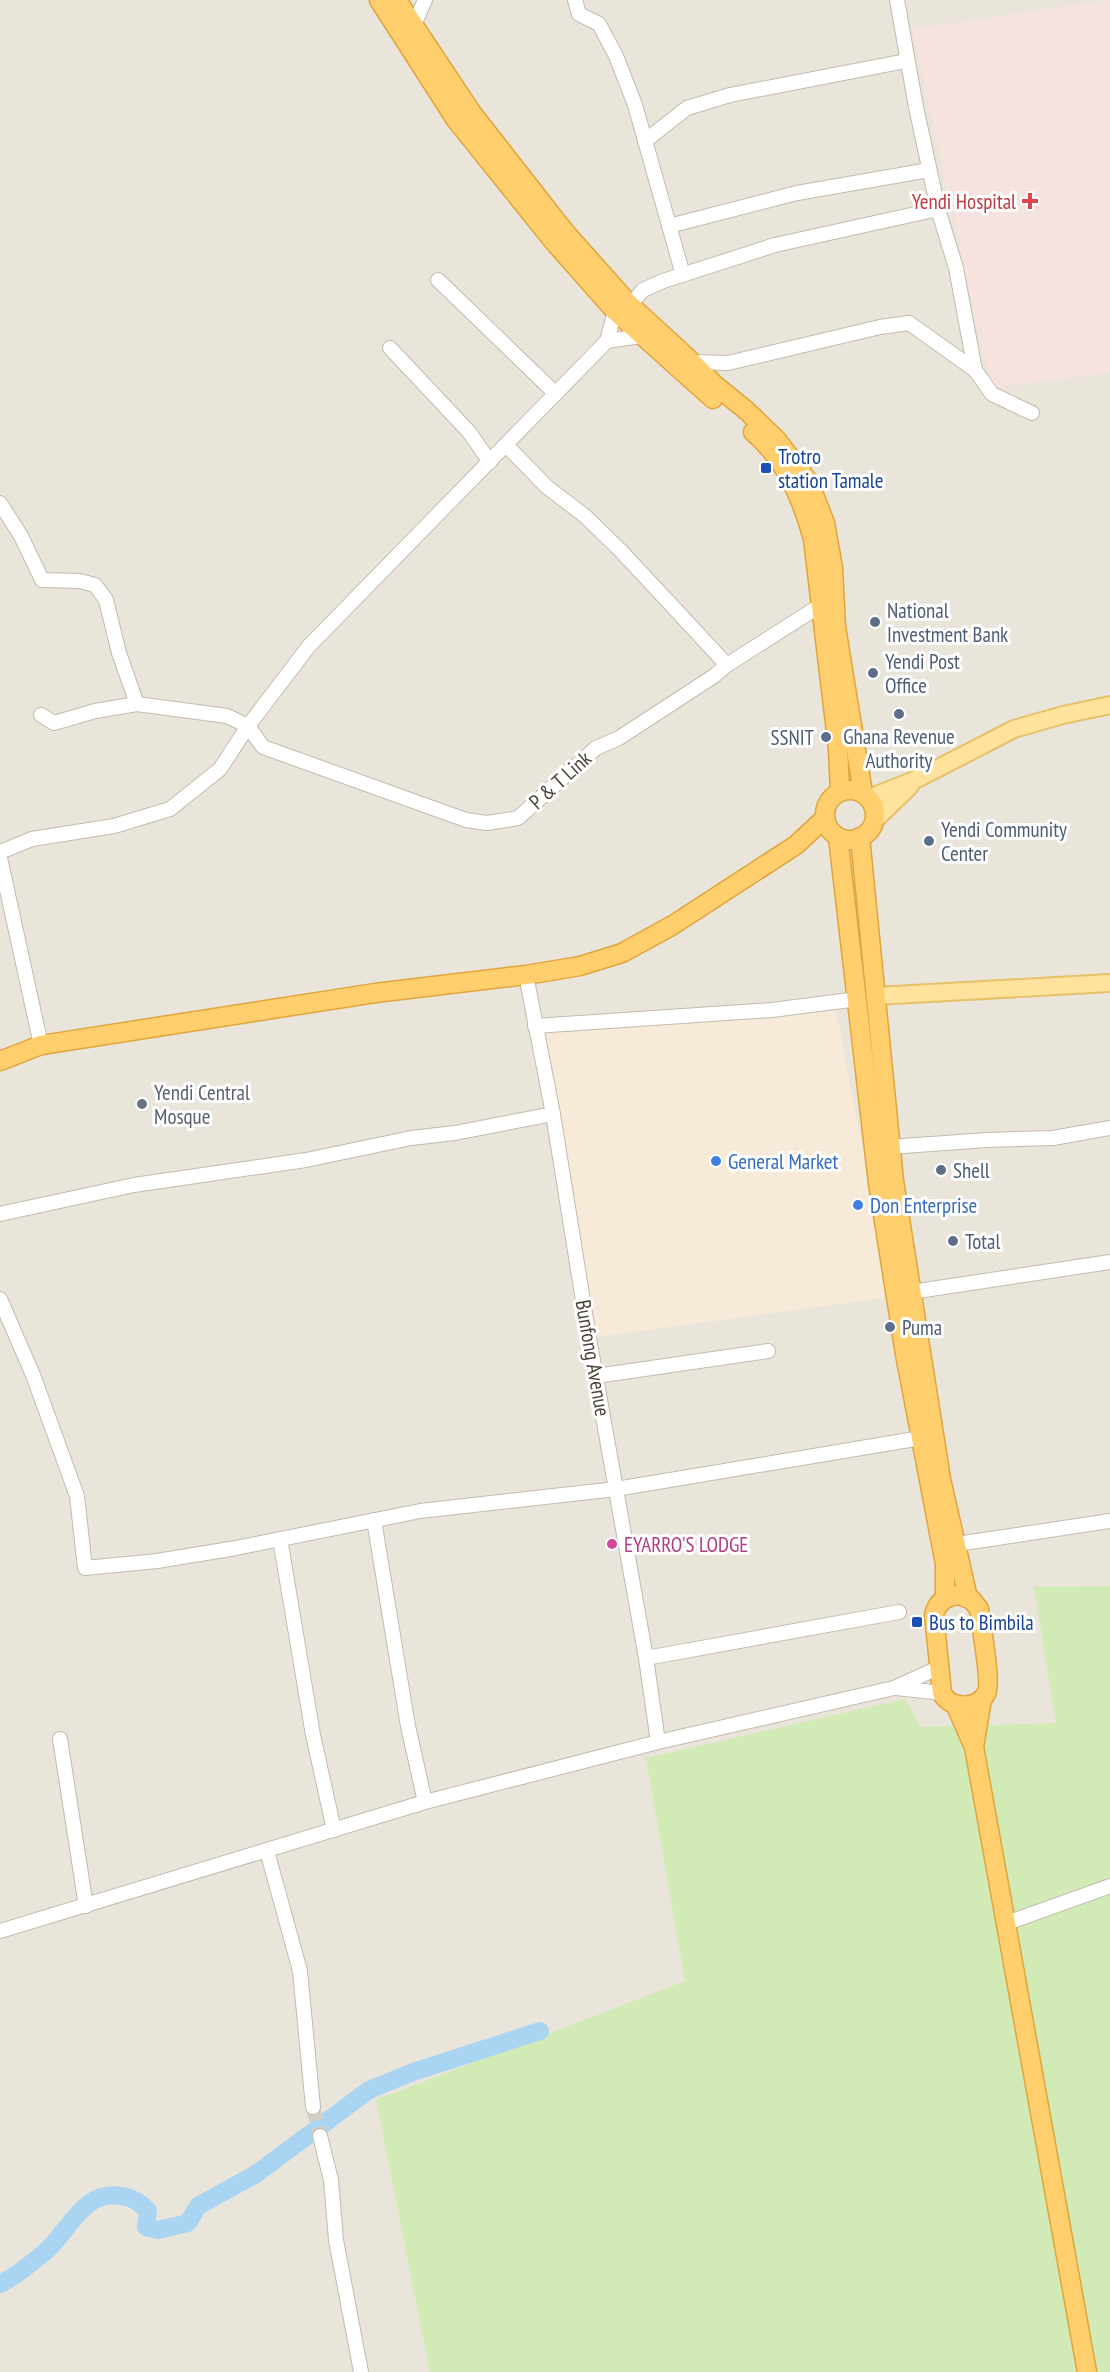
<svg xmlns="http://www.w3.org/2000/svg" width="1110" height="2372" font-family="'PT Sans Narrow',sans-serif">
  <rect width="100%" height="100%" fill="#f6f3ec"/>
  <rect fill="#eae5da" x="0" y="0" width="1110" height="2372"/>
  <path fill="#f7ead8" d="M835,1005l56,292 -295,40 -52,-312z"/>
  <path fill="#f6e3e0" d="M1110,0v373l-119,15 -79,-359z"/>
  <path fill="#d2eab5" d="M1110,1586v786h-680l-54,-272 309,-119 -39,-223 259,-59 16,28 135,-4 -22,-136z"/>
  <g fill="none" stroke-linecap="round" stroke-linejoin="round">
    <path stroke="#a9d4f2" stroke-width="18" d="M0,2284c16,-8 32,-21 46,-33 23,-20 38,-62 75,-55 12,2 19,6 27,15l-2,16 12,3 30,-7 10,-17 58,-32 113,-84 44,-18 127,-41"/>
    <path stroke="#d4d0c8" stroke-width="14" stroke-dasharray="14 7" stroke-linecap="butt" d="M313,2107l7,29"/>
    <defs>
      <g id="minor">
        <path d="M575,0l4,14 20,10 17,32 19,49 48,170"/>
        <path d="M897,0l19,107 22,102 18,59 19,102 17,24 40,19"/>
        <path d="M414,25l11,-25"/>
        <path d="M645,141l42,-33 43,-13 176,-34"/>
        <path d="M669,226l128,-33 132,-23"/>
        <path d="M438,280l118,114"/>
        <path d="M630,305l13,-15 20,-9 112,-36 163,-36"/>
        <path d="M607,341l34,-5"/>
        <path d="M390,348l79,84 21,30"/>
        <path d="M692,362l36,1 152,-36 29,-4 66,47"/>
        <path d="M506,445l41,42 38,29 36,35 106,114"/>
        <path d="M0,503l21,33 21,44 38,1 15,4 11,15 13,53 18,51"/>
        <path d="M41,715l13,8 41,-12 42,-7 90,12 21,10 15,21 203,73 21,3 31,-5 78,-70 23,-10 95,-62 13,-11 94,-60"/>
        <path d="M0,852l32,-13 82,-13 56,-17 50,-40 28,-43 61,-80 298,-305 8,-30"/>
        <path d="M0,858l41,187"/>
        <path d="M526,975l27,139 36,224 57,320 12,84"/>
        <path d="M535,1026l237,-16 86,-11"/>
        <path d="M889,1147l98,-7 66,-2 57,-10"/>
        <path d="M0,1214l134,-29 172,-25 105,-22 44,-5 98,-19"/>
        <path d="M911,1292l199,-30"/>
        <path d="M0,1299l33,76 44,121 8,72 72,-7 79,-13 184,-37 196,-22 305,-51"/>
        <path d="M596,1376l172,-25"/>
        <path d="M374,1520l34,206 17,76"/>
        <path d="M280,1539l33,196 21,95"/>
        <path d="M957,1544l153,-23"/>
        <path d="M646,1658l253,-46"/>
        <path d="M896,1688l46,5"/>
        <path d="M60,1739l26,167"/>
        <path d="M267,1851l33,120 13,136"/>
        <path d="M1007,1923l103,-37"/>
        <path d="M0,1931l425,-129 233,-60 236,-54 46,-21"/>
        <path d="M320,2136l11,44 5,60 25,132"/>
      </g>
      <g id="major">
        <path d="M869,798l48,-19 97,-50 49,-14 47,-10"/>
        <path d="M875,820l35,-34"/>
        <path d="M876,996l234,-13"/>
      </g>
      <g id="highway">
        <path d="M379,0l77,120 98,122 61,69 98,88"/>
        <path d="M397,0l75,113 93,119 65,73 62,57 23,23 32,26 30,29 32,42 16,41 8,45 3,59 27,166"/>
        <path d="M753,432c33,28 49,67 60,107l25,209 2,44"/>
        <circle cx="850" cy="815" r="25"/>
        <path d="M838,837l40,346 27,171 40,210v34"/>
        <path d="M860,837l34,344 47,298 27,119"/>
        <path d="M0,1061l41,-16 334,-52 151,-18 54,-9 42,-13 51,-28 123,-80 29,-27"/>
        <path d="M959,1595l13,5 7,9c2,15 13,76 7,85 -9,16 -37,15 -44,-1l-8,-78c3,-13 12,-19 25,-20z"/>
        <path d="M955,1704l19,43 113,625"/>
        <path d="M974,1747l8,-48"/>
      </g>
    </defs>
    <use href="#minor" stroke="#c2bbae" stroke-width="16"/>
    <use href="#major" stroke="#e6c16a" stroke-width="20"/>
    <use href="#highway" stroke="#e0a43c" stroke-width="21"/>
    <use href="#minor" stroke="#fff" stroke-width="14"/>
    <use href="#major" stroke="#ffe39c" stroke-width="16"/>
    <use href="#highway" stroke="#ffcf6e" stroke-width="18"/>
  </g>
  <path fill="#e0444e" stroke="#fff" stroke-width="2" d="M1027 192h6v6h6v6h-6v6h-6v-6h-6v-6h6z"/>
  <g fill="#1a4fb4" stroke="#fff" stroke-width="2">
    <rect x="760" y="462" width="12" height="12" rx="3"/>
    <rect x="911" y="1616" width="12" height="12" rx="3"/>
  </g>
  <g fill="#5c6f8a" stroke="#fff" stroke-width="2">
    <circle cx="875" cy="622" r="6"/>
    <circle cx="873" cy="673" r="6"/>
    <circle cx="899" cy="714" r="6"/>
    <circle cx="826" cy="737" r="6"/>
    <circle cx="929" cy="841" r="6"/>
    <circle cx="941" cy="1170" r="6"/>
    <circle cx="953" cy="1241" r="6"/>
    <circle cx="890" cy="1327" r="6"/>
  </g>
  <circle fill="#6b7280" stroke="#fff" stroke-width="2" cx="142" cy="1104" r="6"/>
  <g fill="#3f7fe0" stroke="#fff" stroke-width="2">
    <circle cx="716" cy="1161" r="6"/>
    <circle cx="858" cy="1205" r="6"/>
  </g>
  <circle fill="#d1479c" stroke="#fff" stroke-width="2" cx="612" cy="1544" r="6"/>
  <g text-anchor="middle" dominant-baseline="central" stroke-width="6" stroke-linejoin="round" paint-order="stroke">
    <g font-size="21" fill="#be3a42" stroke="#fff" text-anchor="end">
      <text x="1016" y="201">Yendi Hospital</text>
    </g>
    <g font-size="21" fill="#164399" stroke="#fff" text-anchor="start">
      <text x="778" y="456">Trotro<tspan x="778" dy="24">station Tamale</tspan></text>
      <text x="929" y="1622">Bus to Bimbila</text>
    </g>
    <g font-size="21" fill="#4e5e75" stroke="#fff" text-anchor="start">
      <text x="887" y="610">National<tspan x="887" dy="24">Investment Bank</tspan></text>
      <text x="885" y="661">Yendi Post<tspan x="885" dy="24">Office</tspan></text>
      <text x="899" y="736" text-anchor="middle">Ghana Revenue<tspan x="899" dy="24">Authority</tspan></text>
      <text x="814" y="737" text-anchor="end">SSNIT</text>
      <text x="941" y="829">Yendi Community<tspan x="941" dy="24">Center</tspan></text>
      <text x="953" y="1170">Shell</text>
      <text x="965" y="1241">Total</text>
      <text x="902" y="1327">Puma</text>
    </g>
    <g font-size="21" fill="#4b4439" stroke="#fff">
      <text transform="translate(560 780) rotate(-42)">P &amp; T Link</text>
      <text transform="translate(593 1358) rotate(80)">Bunfong Avenue</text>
    </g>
    <g font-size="21" fill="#5b616d" stroke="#fff" text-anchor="start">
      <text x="154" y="1092">Yendi Central<tspan x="154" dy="24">Mosque</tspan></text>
    </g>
    <g font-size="21" fill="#366cbe" stroke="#fff" text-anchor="start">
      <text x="728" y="1161">General Market</text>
      <text x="870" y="1205">Don Enterprise</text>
    </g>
    <g font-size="21" fill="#b23c85" stroke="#fff" text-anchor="start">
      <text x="624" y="1544">EYARRO'S LODGE</text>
    </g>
  </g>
</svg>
